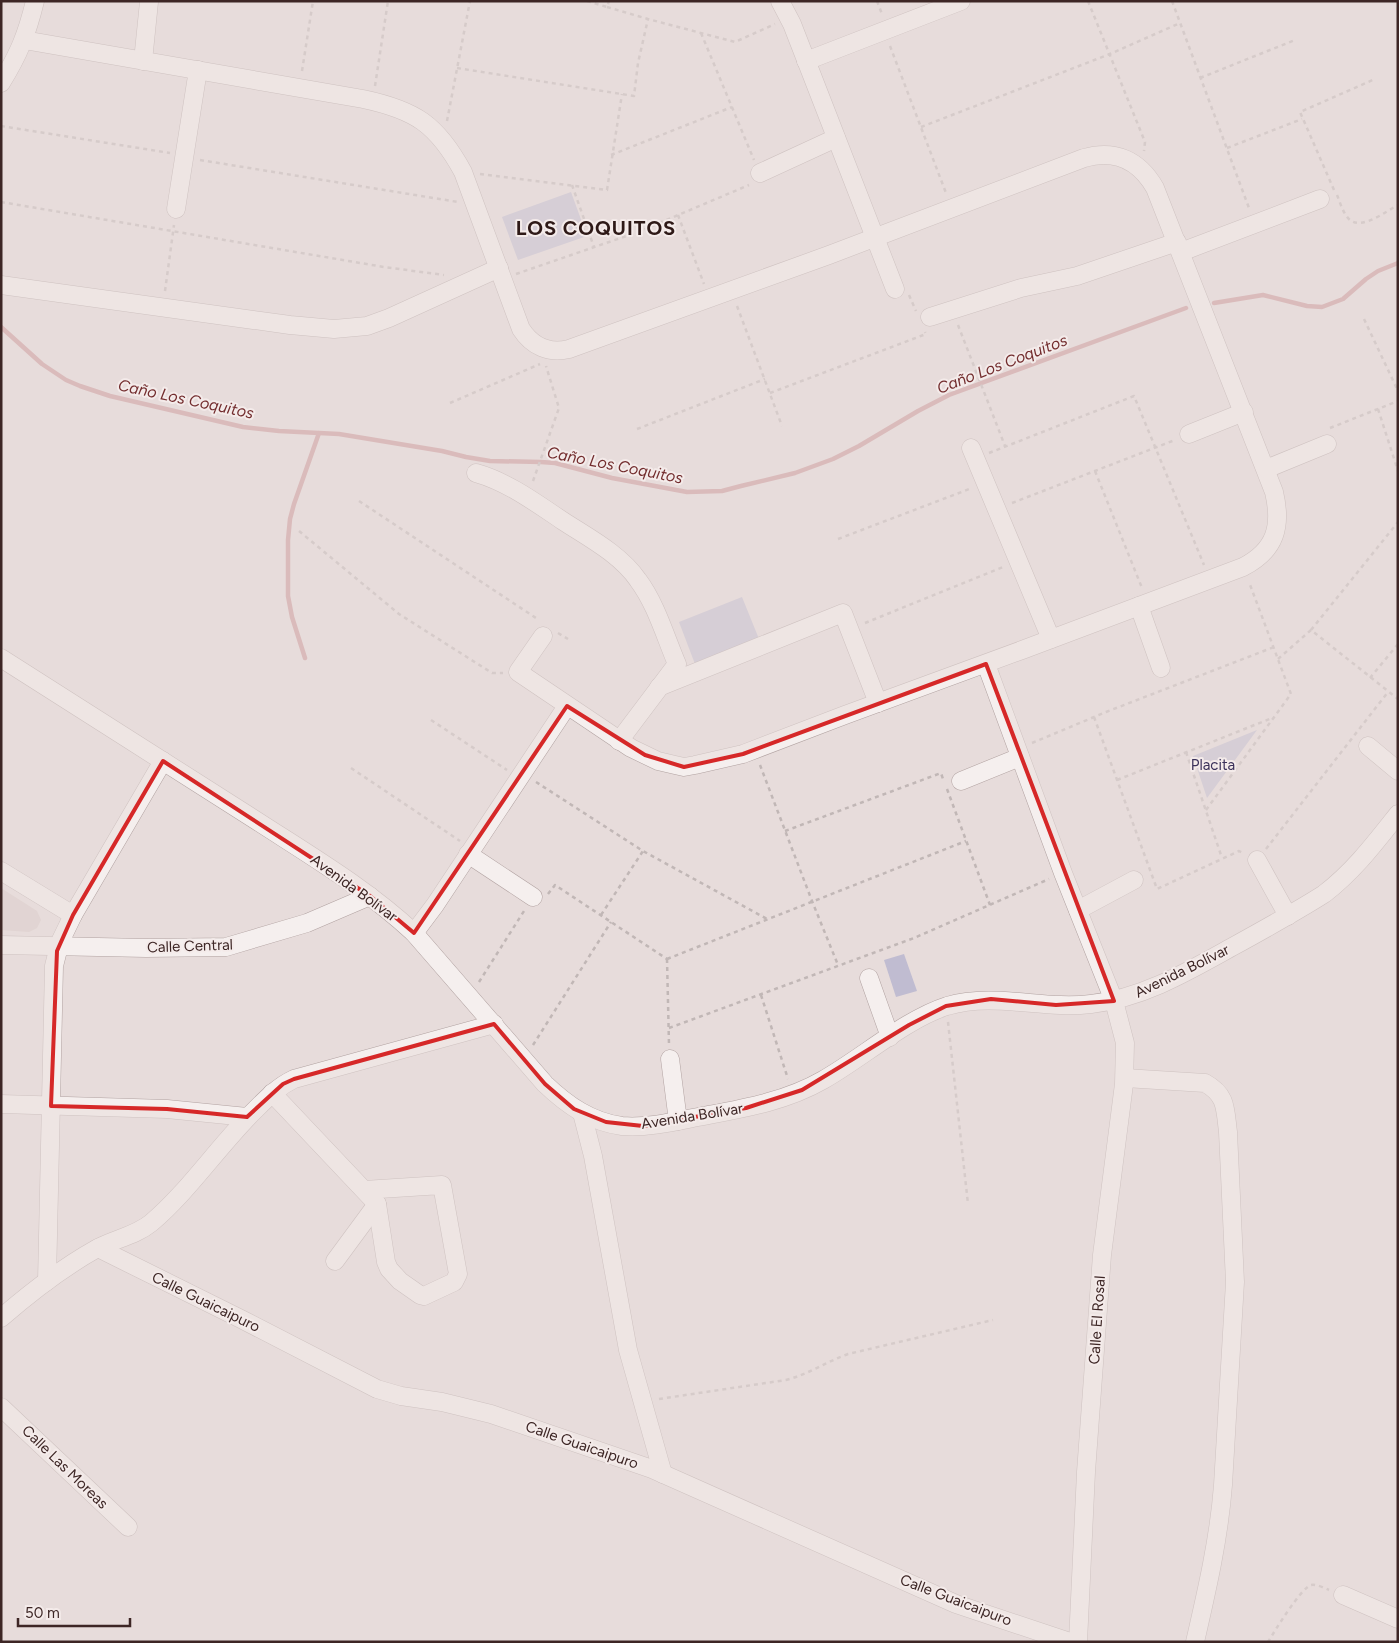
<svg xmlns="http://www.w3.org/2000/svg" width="1399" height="1643" font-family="Figtree,sans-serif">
  <rect width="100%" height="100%" fill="#e7dcdb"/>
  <path fill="#d9cac9" d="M1,888l36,23 4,9 -4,8 -8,4 -28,-2z"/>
  <g fill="#c0bcd1">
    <path d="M571,192l16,44 -69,24 -16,-43z"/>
    <path d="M742,597l17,42 -64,25 -16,-42z"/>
    <path d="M1257,730l-50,68 -14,-42z"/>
    <path d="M904,954l13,37 -21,6 -12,-37z"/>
  </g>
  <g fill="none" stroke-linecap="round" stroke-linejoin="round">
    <g stroke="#ca9396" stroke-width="4.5">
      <path d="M1214,303l49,-8 44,11 15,1 21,-8 23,-20 12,-8 20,-8"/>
      <path d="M1,327l41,37 24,16 14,6 30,10 133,31 36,4 60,3 103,17 24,6 24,4 51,1 14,1 57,15 75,14 35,-1 19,-5 54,-13 38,-14 26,-13 59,-35 31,-16 237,-87"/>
      <path d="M305,658l-13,-41 -4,-21v-56l2,-21 4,-15 25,-71"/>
    </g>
    <defs>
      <g id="minor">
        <path d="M780,1l12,23 103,265"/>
        <path d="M24,40l339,59c52,11 74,25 100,73l58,157c11,17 28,25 48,20l260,-94 255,-97c31,-9 55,2 71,30l119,304c8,34 2,58 -31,75l-221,83 -177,65 -102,39 -48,11 -11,2 -9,-2 -17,-4 -27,-13 -113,-76 25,-36"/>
        <path d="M143,61l6,-59"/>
        <path d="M806,61l155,-60"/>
        <path d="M1,83c18,-29 26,-49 34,-82"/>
        <path d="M760,173l76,-35"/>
        <path d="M176,209l22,-139"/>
        <path d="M1181,252l139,-53"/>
        <path d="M1,285l289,40 44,4 33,-3 22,-8 110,-50"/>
        <path d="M930,317l91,-29 56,-12 100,-34"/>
        <path d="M1189,434l55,-22"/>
        <path d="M971,448l80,191"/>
        <path d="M1266,469l61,-25"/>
        <path d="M476,473c32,9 60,30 87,48 26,17 57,33 75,59 18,24 27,56 39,84l-58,77"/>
        <path d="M1139,606l22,62"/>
        <path d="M1,658c85,55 171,108 256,163 54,35 110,68 157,112l131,151c22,21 46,38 77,42 25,2 51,-4 76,-9 42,-8 87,-15 125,-37 39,-22 83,-61 124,-74 48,-14 96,4 144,-2 52,-6 96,-32 141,-57 31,-17 62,-34 92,-53 30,-23 51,-51 74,-80"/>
        <path d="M986,664l77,209 51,128 11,42 -1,41 -22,171 -16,217 -8,170"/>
        <path d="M659,687l184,-74 35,90"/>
        <path d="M1368,746l30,25"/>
        <path d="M961,781l59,-24"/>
        <path d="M468,854l65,43"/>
        <path d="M1257,860l31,56"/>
        <path d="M1,871l72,44"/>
        <path d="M1078,910l56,-30"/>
        <path d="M414,933l21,-28 132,-199"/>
        <path d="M1,945l145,3 80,-1 81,-24 63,-27"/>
        <path d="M869,978l21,59"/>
        <path d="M670,1059l8,62"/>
        <path d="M1125,1078l80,5c22,12 20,26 23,49l7,150 -12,203c-4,53 -16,105 -28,157"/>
        <path d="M272,1093l105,111 9,58 3,7 11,12 20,14 4,1 30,-14 4,-8 -16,-89 -78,5"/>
        <path d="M1,1104l166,5 80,8"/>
        <path d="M582,1113l11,43 35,194 35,124"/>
        <path d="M98,1248l143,71 136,70 24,7 41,6 49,12 161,55 304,135 114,38"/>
        <path d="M335,1261l42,-57"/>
        <path d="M47,1281l7,-315 6,-24 13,-27 90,-154"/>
        <path d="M1,1318c30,-26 61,-50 95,-69 18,-10 39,-13 55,-26 38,-32 69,-79 105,-114 12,-12 23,-23 38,-30l200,-55"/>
        <path d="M1,1407l127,120"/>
        <path d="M1343,1595l55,24"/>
      </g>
    </defs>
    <use href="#minor" stroke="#b1a2a1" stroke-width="19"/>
    <g stroke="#c1b7b6" stroke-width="2.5" stroke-dasharray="4 4" stroke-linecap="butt">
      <path d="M587,1l20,6 2,-6"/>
      <path d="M877,1l5,13"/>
      <path d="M1088,1l57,141 -1,9"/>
      <path d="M1172,1l77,207"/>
      <path d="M607,7l41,12 87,23 40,-18"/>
      <path d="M701,33l53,127"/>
      <path d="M890,46l56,147"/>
      <path d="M457,68l177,28 4,-33 10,-44"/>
      <path d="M302,71l11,-70"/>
      <path d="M1200,78l95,-38"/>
      <path d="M375,86l13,-85"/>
      <path d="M447,121l23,-120"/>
      <path d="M1,126l169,27"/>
      <path d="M921,127l189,-73 70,-31"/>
      <path d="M1227,148l75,-29"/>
      <path d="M611,155l121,-48"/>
      <path d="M200,160l258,42"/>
      <path d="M480,174l127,16 15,-96"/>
      <path d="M572,185l22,62"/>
      <path d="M1334,190l-34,-78 75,-33"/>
      <path d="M1337,195c3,7 6,19 13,25 13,10 36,-9 48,-15"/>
      <path d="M1,202l383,65 60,8"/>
      <path d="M678,215l26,69"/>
      <path d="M516,274l122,-42 111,-47"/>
      <path d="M165,291l9,-66"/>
      <path d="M909,295l7,16"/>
      <path d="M737,306l45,120"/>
      <path d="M1364,319l34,72"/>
      <path d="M958,325l47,121"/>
      <path d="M770,393l156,-59 -1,-2"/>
      <path d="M450,403l90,-39"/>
      <path d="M1378,409l20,62"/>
      <path d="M1330,428l68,-27"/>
      <path d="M637,429l128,-50"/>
      <path d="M989,453l145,-57 70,169"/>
      <path d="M1095,471l47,117"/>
      <path d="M533,481l26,-73 -13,-42"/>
      <path d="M359,501l180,119"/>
      <path d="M1012,503l163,-63"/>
      <path d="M299,531l100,83 93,59h11"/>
      <path d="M838,539l134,-51"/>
      <path d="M865,623l138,-56"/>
      <path d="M1311,630l87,-108"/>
      <path d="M558,633l10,6"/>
      <path d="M1278,659l33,-29 87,69"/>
      <path d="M1370,678l28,-34"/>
      <path d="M1094,717l63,172 82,-38 4,2"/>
      <path d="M431,720l76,50"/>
      <path d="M1032,743l74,-31 168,-65"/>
      <path d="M1186,752l36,106"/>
      <path d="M760,765l52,136 26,64"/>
      <path d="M351,768l109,73"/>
      <path d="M1117,780l155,-62"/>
      <path d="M536,782l107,69 124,68"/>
      <path d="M947,789l43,116"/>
      <path d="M1206,810l85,-116 -42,-112"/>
      <path d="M785,831l156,-58 3,9"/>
      <path d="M1266,849l122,-157"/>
      <path d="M548,894l7,-9 112,74"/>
      <path d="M601,915l42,-64"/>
      <path d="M667,959l299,-118"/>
      <path d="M667,959l2,86"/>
      <path d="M479,982l45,-71"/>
      <path d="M761,995l27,84"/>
      <path d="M948,1022l20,182"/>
      <path d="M669,1028l245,-90 135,-59"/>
      <path d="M533,1045l78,-123"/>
      <path d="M659,1399l127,-19c23,-6 40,-18 62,-26l145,-34"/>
      <path d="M1268,1642c6,-10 33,-54 43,-57 6,-1 13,3 18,5"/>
    </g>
    <use href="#minor" stroke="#f5efee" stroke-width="18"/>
  </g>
  <path d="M0 0H1399V1643H0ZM986,664l128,337 -58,4 -65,-6 -45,7 -37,19 -107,65 -56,18 -103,18 -37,-4 -32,-13 -29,-25 -51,-60 -200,55 -11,5 -36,33 -80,-8 -116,-3 6,-155 16,-36 90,-154 207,135 44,37 153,-227 78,49 39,12 59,-13z" fill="#e7dcdb" fill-opacity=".55" fill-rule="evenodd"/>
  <path fill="none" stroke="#d62828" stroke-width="4" stroke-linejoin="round" d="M986,664l128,337 -58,4 -65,-6 -45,7 -37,19 -107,65 -56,18 -103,18 -37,-4 -32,-13 -29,-25 -51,-60 -200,55 -11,5 -36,33 -80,-8 -116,-3 6,-155 16,-36 90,-154 207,135 44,37 153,-227 78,49 39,12 59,-13z"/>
  <g text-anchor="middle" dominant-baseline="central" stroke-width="4" stroke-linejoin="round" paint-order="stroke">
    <g font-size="15" fill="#3b315a" stroke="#f4ebea">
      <text x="1213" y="765">Placita</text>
    </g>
    <g font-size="15" fill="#3d2625" stroke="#f4ebea">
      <text transform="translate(354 888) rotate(36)">Avenida Bolívar</text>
      <text transform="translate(190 946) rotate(-2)">Calle Central</text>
      <text transform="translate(1182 971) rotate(-26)">Avenida Bolívar</text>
      <text transform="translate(692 1116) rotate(-9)">Avenida Bolívar</text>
      <text transform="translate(206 1302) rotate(26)">Calle Guaicaipuro</text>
      <text transform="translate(1097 1320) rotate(-86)">Calle El Rosal</text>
      <text transform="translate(582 1445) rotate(19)">Calle Guaicaipuro</text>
      <text transform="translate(65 1467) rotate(44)">Calle Las Moreas</text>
      <text transform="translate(956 1600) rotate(21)">Calle Guaicaipuro</text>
    </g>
    <g font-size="16" font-style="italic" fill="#732d2e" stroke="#f4ebea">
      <text transform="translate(1002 364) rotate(-21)">Caño Los Coquitos</text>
      <text transform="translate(186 399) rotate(12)">Caño Los Coquitos</text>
      <text transform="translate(615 465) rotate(11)">Caño Los Coquitos</text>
    </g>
    <g font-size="20" font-weight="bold" letter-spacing="1" fill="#2e1917" stroke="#f4ebea">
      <text x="596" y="228">LOS COQUITOS</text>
    </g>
  </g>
  <rect width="1399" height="1643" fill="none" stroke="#3d2625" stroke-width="5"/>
  <path d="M18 1618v8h112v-8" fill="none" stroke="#3d2625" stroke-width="2.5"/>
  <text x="25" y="1618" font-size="15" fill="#3d2625" stroke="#f4ebea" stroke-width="4" paint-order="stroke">50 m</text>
</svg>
